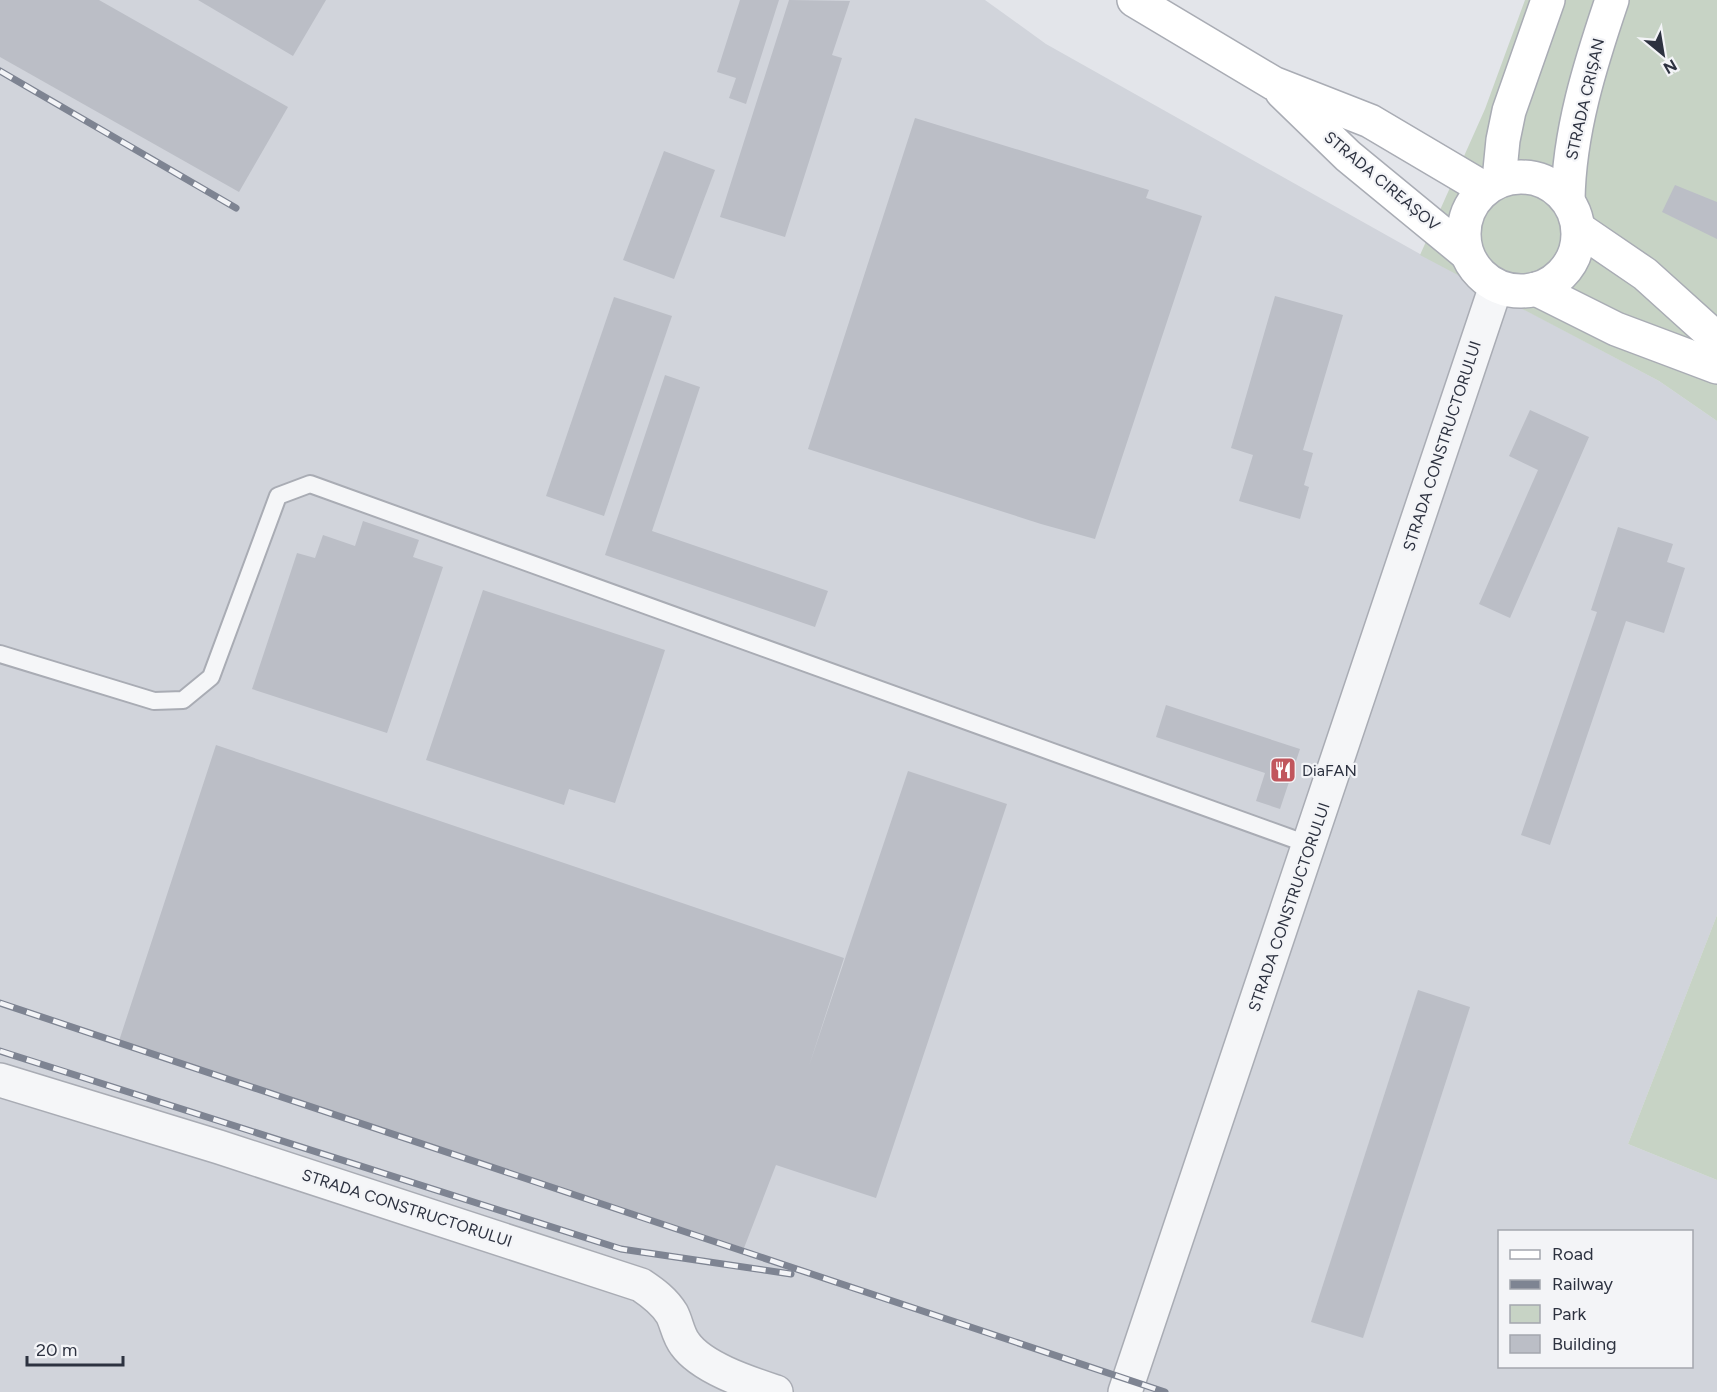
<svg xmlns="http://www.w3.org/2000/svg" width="1717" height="1392" font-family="Figtree,sans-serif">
  <rect width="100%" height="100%" fill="#e3e5ea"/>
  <path fill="#d1d4db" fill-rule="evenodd" d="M0,0h985l61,44 374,210 239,127 58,40v494l-89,229 89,36v212h-1717zM1500,1232h192v134h-192z"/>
  <g fill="#c7d3c5">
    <path d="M1525,0h192v421l-58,-40 -239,-126 65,-146z"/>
    <path d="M1717,915v265l-89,-36z"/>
  </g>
  <g fill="#bbbec6">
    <path d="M0,0h99l189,107 -49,85 -239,-135z"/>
    <path d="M198,0h128l-33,56z"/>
    <path d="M740,0h39l-33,104 -17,-6 7,-20 -19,-6z"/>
    <path d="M789,0l61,1 -18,54 10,3 -57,179 -65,-20z"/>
    <path d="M915,118l234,72 -3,8 56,18 -107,323 -54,-15 -233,-75z"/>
    <path d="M664,151l51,19 -41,109 -51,-19z"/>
    <path d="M1675,185l42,17v37l-55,-27z"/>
    <path d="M1275,296l68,19 -40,135 10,3 -9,32 5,2 -9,32 -61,-18 14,-46 -22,-7z"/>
    <path d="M614,297l58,19 -68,200 -58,-20z"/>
    <path d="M665,375l35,12 -48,144 176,60 -13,36 -210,-72z"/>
    <path d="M1530,410l59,27 -79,181 -31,-14 59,-134 -29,-14z"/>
    <path d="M363,521l56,19 -6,17 30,10 -56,166 -135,-44 45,-136 18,5 8,-23 32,11z"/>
    <path d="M1618,527l55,17 -6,18 18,6 -21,65 -38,-12 -76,224 -29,-10 76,-223 -6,-2z"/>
    <path d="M483,590l182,60 -50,153 -46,-14 -5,16 -138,-45z"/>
    <path d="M1166,705l134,44 -20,60 -24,-8 9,-28 -109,-36z"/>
    <path d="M216,745l628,213 -35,108 99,-295 99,33 -131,394 -100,-33 -32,83 -625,-207z"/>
    <path d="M1418,990l52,17 -107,331 -52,-16z"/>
  </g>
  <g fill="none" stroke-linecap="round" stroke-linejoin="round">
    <defs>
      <path id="lane" d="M0,654l154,47 29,-1 28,-23 67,-181 32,-12 1000,361"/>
      <g id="street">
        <path d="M0,1080l219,67 422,138c12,8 23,16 31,29 5,10 6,21 13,30 17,24 64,39 91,48"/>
        <path d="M1125,1392l371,-1106"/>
      </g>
      <g id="secondary">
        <path d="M1134,0l139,83 97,38 115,68"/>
        <path d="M1282,92l66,64 118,97"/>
        <circle cx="1521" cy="234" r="57"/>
        <path d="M1499,180l4,-40 6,-29 39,-111"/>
        <path d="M1568,200c1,-68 22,-135 44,-200"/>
        <path d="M1579,229l66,45 72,65"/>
        <path d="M1536,289l80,40 101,38"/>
      </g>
    </defs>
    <use href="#lane" stroke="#a9acb4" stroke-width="20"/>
    <use href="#street" stroke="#a9acb4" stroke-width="36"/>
    <use href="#secondary" stroke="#a9acb4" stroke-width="36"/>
    <use href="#lane" stroke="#f5f6f8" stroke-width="16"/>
    <use href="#street" stroke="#f5f6f8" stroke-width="33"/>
    <use href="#secondary" stroke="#fff" stroke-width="33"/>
    <defs>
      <g id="rail">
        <path d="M0,71l236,137"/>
        <path d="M0,1003l1165,389"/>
        <path d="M0,1051l621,198 170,25"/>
      </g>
    </defs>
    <use href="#rail" stroke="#7e8492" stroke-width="7"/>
    <use href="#rail" stroke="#f3f4f7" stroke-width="4.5" stroke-dasharray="14" stroke-linecap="butt"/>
  </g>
  <defs>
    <symbol id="restaurant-square" viewBox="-11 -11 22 22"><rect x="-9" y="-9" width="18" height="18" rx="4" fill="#c1565d" stroke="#f3f4f7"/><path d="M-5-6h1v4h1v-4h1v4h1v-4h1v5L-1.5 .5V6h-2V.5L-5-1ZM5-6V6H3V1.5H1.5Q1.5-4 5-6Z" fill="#fff"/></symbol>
  </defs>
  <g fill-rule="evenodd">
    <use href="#restaurant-square" x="1268" y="755" width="30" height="30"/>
  </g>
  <g text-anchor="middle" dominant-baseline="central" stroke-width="4.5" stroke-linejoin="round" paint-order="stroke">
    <g font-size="16" fill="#2d3240" stroke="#f3f4f7">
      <text transform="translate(1585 99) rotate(-77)">STRADA CRIȘAN</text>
      <text transform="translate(1382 181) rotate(40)">STRADA CIREAȘOV</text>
      <text transform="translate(1442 446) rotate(-72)">STRADA CONSTRUCTORULUI</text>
      <text transform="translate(1289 907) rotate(-71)">STRADA CONSTRUCTORULUI</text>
      <text transform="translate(407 1208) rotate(18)">STRADA CONSTRUCTORULUI</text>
    </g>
    <g font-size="16" fill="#2d3240" stroke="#f3f4f7" text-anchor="start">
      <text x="1302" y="770">DiaFAN</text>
    </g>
  </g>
  <rect x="1498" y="1230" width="195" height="138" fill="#f3f4f7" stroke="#a4a6ae" stroke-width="1.5"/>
  <rect x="1510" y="1250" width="30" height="9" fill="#ffffff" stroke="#a4a6ae" stroke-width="1.5"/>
  <text x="1552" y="1260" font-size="18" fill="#2d3240">Road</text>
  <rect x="1510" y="1280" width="30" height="9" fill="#7e8492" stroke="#a4a6ae" stroke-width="1.5"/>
  <text x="1552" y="1290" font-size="18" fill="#2d3240">Railway</text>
  <rect x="1510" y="1305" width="30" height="18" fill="#c7d3c5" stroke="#a4a6ae" stroke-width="1.5"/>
  <text x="1552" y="1320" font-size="18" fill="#2d3240">Park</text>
  <rect x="1510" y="1335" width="30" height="18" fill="#bbbec6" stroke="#a4a6ae" stroke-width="1.5"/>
  <text x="1552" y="1350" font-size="18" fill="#2d3240">Building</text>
  <g transform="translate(1663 54) rotate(150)" stroke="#f3f4f7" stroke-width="4.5" paint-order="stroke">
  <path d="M0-4.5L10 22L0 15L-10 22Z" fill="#2d3240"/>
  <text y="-9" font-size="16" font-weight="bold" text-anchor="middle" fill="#2d3240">N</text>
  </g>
  <path d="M27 1356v9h96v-9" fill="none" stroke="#2d3240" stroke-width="3"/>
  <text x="36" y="1356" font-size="18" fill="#2d3240" stroke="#f3f4f7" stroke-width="4.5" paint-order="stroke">20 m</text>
</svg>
